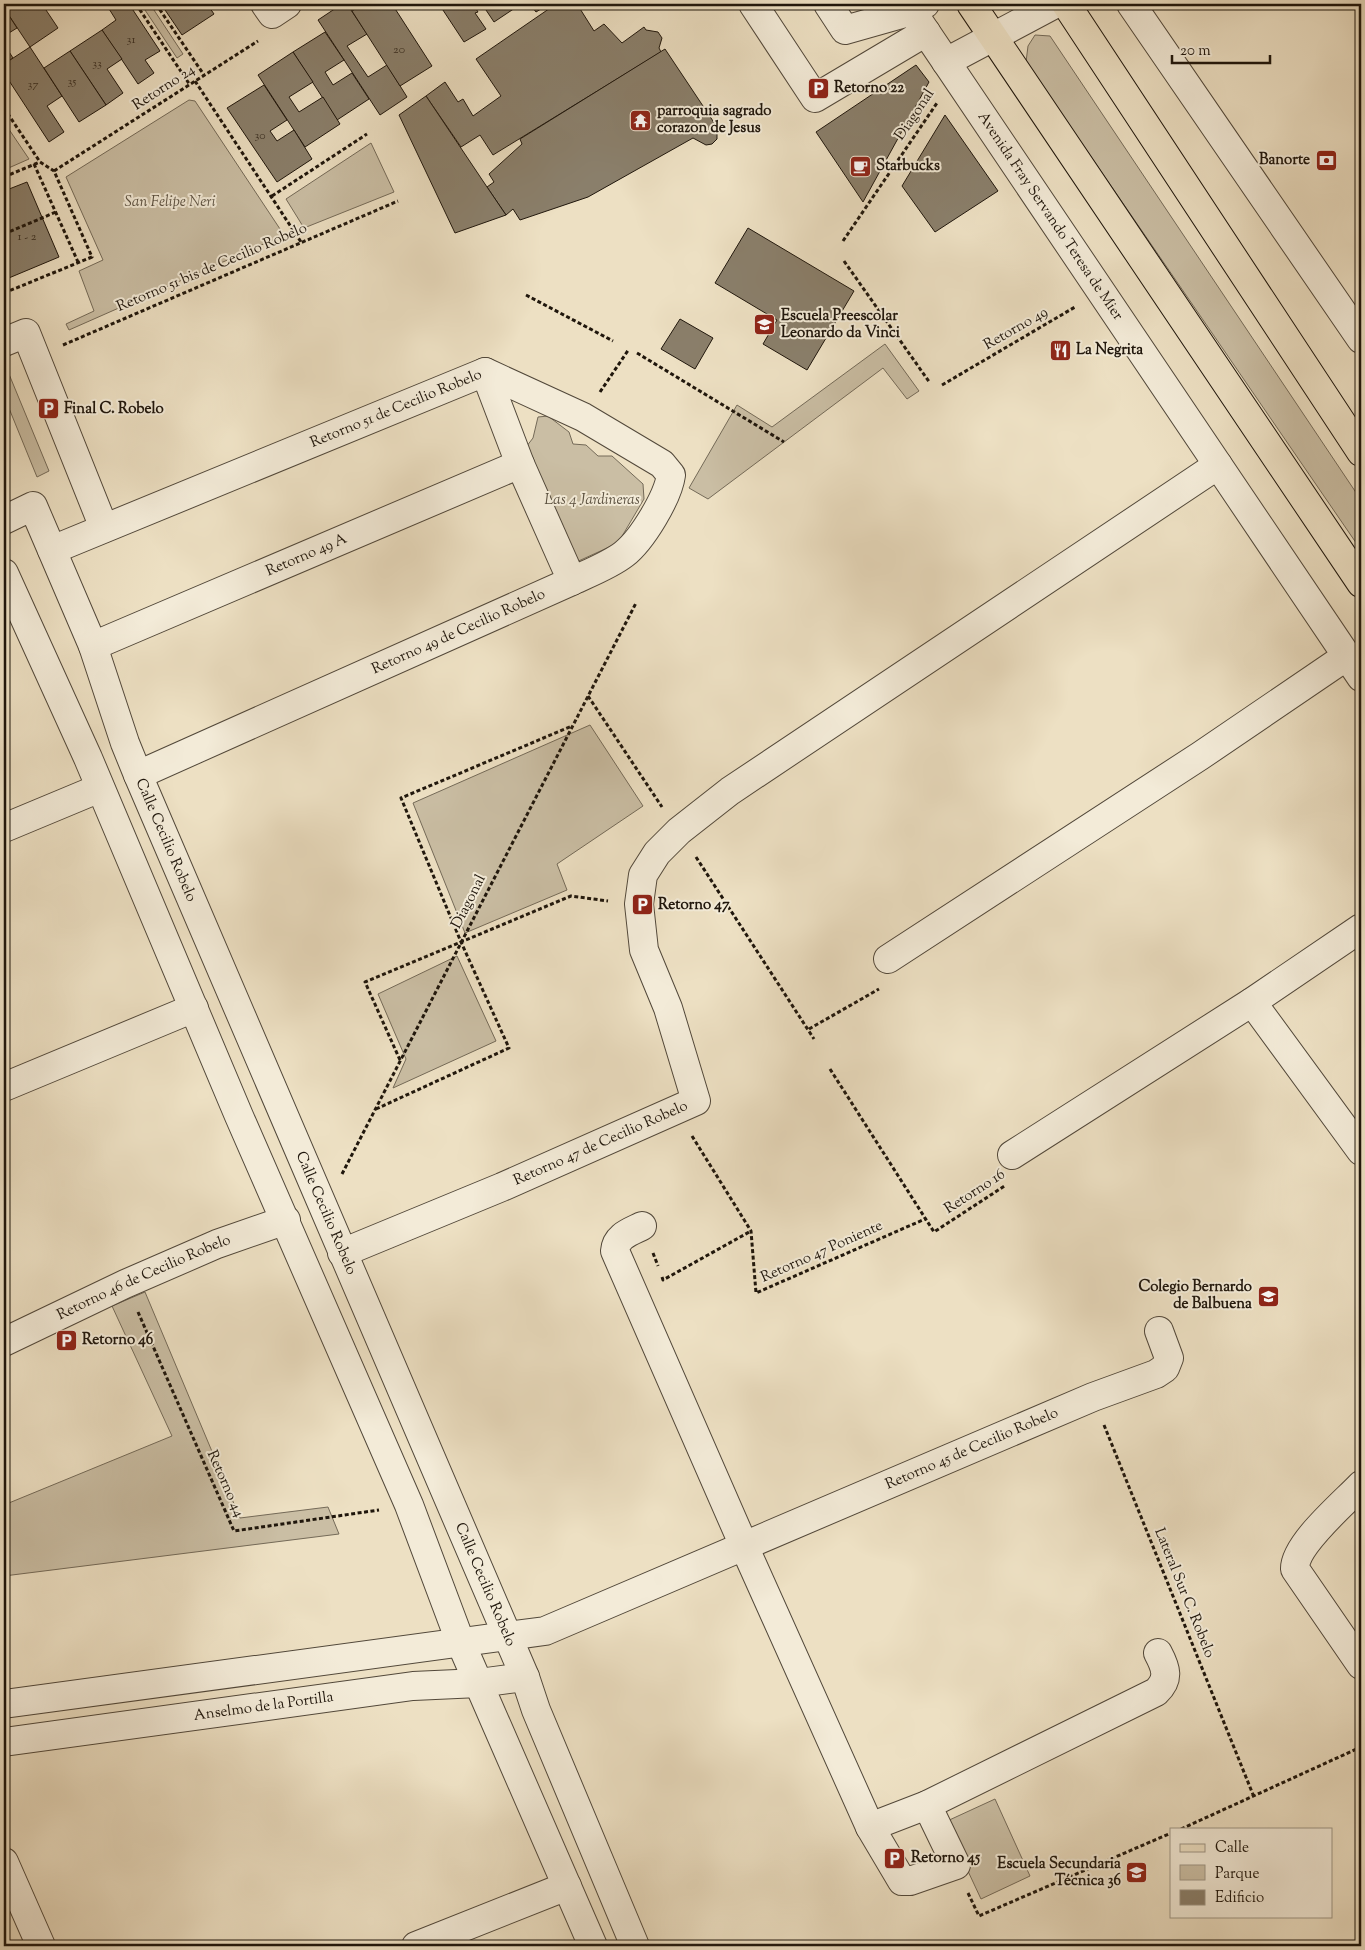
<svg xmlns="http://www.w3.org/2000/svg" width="1365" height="1950" font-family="'Sorts Mill Goudy',serif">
  <rect width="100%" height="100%" fill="#ede0c3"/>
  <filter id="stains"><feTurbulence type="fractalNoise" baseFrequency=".004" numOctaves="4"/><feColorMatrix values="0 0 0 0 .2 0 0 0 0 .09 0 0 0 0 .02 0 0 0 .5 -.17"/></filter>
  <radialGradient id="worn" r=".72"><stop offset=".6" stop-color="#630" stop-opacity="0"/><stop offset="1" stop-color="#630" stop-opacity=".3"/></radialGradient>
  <g fill="#cabea4" stroke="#746a58">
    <path d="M141,4h9l33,50 -6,4z"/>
    <path d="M1035,35l15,1 311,464v50l-335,-488 2,-16z"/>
    <path d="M189,100l6,1 89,134 -215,95 -3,-6 28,-13 -15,-40 24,-11 -37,-83z"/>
    <path d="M4,122l25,37 -25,11z"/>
    <path d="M371,143l23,49 -90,36 -18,-29z"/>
    <path d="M885,344l34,47 -12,8 -24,-31 -175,131 -19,-11 48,-83 35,22z"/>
    <path d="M4,362l45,109 -12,6 -33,-81z"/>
    <path d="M548,416l21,16 4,12 13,1 12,11h14l31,28 1,15 -26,44 -46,21 -49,-113 10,-13 5,-21z"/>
    <path d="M590,725l53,81 -86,58 10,26 -102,43 -52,-130z"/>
    <path d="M457,956l39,85 -103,47 13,-29 -28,-65z"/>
    <path d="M145,1292l95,226 88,-11 11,27 -335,42v-71l168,-69 -60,-130z"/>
    <path d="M995,1799l35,77 -49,23 -36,-77z"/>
  </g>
  <g fill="#8a7f6b" stroke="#1f160c">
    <path d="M4,4h38l16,24 -28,19 -26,-39z"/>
    <path d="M106,4h23l31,47 -15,9 9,13 -16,11 -36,-54 14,-10z"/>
    <path d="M161,4h46l7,10 -32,21z"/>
    <path d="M342,4h5l20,30 -20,12 21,31 19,-12 20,32 -27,18 -62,-95z"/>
    <path d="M363,4h29l40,62 -32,20 -48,-75z"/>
    <path d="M439,4h34l5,8 -3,1 11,16 -22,13z"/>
    <path d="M482,4h39l-27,18z"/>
    <path d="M530,4h19l-13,8z"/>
    <path d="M556,4h21l17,27 10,-7 18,19 22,-16 2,3 12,2 4,6 -3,10 2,4 -168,103 -13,-20 -19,12 -35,-51 19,-14 13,20 5,-3 10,17 28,-20 -25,-37z"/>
    <path d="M4,8l13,20 -13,8z"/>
    <path d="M102,30l20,29 -15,10 16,24 -17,12 -36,-54z"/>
    <path d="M325,32l19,28 -19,12 8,13 19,-12 17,26 -32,21 -44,-68z"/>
    <path d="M4,44l9,14 -9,6z"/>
    <path d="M30,47l32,49 -15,10 17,26 -15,10 -45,-69v-9z"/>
    <path d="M665,49l48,72 4,10v8l-5,5 -6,1 -13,-7 -105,59 -68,23 -7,-11 -7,6 -19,-28 7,-5 -5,-8 33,-30 -2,-5z"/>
    <path d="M70,51l36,54 -27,17 -35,-54z"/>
    <path d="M293,52l20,30 -24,15 10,15 24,-15 17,27 -35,23 -47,-72z"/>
    <path d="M916,65l13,17 -66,120 -47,-70z"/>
    <path d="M264,85l23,35 -17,11 7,10 17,-11 18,29 -35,23 -50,-74z"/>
    <path d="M426,96l61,91 19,28 -51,18 -56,-118z"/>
    <path d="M945,115l53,76 -63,41 -33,-46z"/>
    <path d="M27,182l32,75 -55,23v-89z"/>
    <path d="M748,228l106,63 -47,79 -44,-26 14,-24 -62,-37z"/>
    <path d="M680,319l33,19 -18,31 -34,-20z"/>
  </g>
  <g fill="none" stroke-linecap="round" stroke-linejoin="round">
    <defs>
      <g id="minor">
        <path d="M265,4l7,10 15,-10"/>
        <path d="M753,4l62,94 111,-66"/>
        <path d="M828,4l17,26 67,-19 13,-7"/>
        <path id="s1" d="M907,4l454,673"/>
        <path d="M1131,4l230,335"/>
        <path d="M946,62l109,-58"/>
        <path d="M4,342l22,-9 78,195"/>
        <path id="s2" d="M4,520l29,-14 60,140 32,97 13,32 387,902 11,33 99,236"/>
        <path id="s3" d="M52,550l433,-178 98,45 79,47 9,11c-3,22 -29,65 -47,79 -14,11 -35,19 -52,27"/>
        <path d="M4,573l84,185 151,358 170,389 51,136 133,305"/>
        <path id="s4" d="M93,646l427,-182"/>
        <path id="s5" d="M138,775l434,-194 -52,-117 -35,-92"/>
        <path d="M4,828l96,-40"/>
        <path d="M888,959l312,-203 147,-100"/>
        <path d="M1252,1002l109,149"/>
        <path d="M4,1087l190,-79"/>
        <path d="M1012,1155l240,-153 109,-74"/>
        <path d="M642,1226c-12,6 -26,10 -27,25l129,295 126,281 32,54h8l46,-16 -29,-60"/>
        <path id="s6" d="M342,1253l160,-66 194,-86 -28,-93 -24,-58 -5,-46 4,-29 14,-22 22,-22 51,-40 488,-326"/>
        <path id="s7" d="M4,1342l121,-58 92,-40 69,-24"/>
        <path d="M1361,1485c-17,18 -67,60 -66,84l66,96"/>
        <path id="s8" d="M4,1704l541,-73 548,-234 63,-23 9,-6 4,-10 -10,-27"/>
        <path id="s9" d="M4,1742l409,-56 66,-3 46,-6"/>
        <path d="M870,1827l57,-22 229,-113c14,-13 10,-24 2,-39"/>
        <path d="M4,1862l37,84"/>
        <path d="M416,1946l151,-60"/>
      </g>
      <g id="major">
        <path d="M971,4l390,579"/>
        <path d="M1066,4l295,448"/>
      </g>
    </defs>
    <use href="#minor" stroke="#52483a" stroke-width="30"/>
    <use href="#major" stroke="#1f160c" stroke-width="30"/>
    <g stroke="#1f160c" stroke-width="3" stroke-dasharray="4 2.5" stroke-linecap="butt">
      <path d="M136,4l54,81"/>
      <path d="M156,4l48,71"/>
      <path d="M195,81l106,161"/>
      <path d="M4,108l36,54 14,9 38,86 -88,36"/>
      <path d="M34,164l44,98"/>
      <path d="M54,171l204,-130"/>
      <path d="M4,177l36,-15"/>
      <path d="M272,196l95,-62"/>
      <path d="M4,234l52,-22"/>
      <path d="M843,241l94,-138"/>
      <path d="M844,261l86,122"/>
      <path d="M526,295l87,46"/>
      <path d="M63,345l335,-144"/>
      <path d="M637,353l147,89"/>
      <path d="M942,385l133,-78"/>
      <path d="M600,392l29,-43"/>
      <path d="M588,696l74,111"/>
      <path d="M696,857l118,182"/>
      <path d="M809,1029l70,-40"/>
      <path d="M400,1060l-35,-78 206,-86 37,5"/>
      <path d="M830,1069l104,163 72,-47"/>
      <path d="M376,1109l133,-61 -48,-106 -60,-144 171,-72"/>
      <path d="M692,1136l59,95 5,62 169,-74"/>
      <path d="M342,1174l294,-571"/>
      <path d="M653,1253l5,13"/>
      <path d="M662,1277l1,3 88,-49"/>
      <path d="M138,1312l96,219 145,-21"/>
      <path d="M1104,1425l150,372"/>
      <path d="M1181,1829l180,-82"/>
      <path d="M968,1893l11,23 192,-83"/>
    </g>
    <use href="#minor" stroke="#f3ebd8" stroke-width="28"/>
    <use href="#major" stroke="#ede0c3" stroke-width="28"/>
  </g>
  <defs>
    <symbol id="parking-square" viewBox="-11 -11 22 22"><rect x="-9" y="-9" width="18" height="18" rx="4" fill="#8f2418" stroke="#f3ebd8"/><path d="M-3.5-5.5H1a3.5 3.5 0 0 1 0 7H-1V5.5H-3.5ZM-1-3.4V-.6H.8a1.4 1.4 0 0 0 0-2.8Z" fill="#fff"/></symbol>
    <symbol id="temple-square" viewBox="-11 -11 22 22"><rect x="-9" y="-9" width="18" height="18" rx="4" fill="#8f2418" stroke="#f3ebd8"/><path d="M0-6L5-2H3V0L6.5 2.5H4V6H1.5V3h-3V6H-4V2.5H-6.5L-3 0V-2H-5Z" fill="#fff"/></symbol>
    <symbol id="bank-square" viewBox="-11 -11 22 22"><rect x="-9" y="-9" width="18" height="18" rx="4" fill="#8f2418" stroke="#f3ebd8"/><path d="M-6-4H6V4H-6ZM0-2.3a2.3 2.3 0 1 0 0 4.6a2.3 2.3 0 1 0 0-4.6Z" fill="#fff"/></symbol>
    <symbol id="cafe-square" viewBox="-11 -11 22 22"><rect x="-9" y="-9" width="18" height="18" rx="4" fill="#8f2418" stroke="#f3ebd8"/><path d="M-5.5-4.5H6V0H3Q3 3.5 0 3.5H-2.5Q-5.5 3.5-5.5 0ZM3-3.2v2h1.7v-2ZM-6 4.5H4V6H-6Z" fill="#fff"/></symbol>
    <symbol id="school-square" viewBox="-11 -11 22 22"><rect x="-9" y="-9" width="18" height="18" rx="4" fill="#8f2418" stroke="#f3ebd8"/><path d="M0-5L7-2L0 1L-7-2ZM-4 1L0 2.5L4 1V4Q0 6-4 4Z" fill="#fff"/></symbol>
    <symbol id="restaurant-square" viewBox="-11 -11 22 22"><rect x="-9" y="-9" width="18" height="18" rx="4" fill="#8f2418" stroke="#f3ebd8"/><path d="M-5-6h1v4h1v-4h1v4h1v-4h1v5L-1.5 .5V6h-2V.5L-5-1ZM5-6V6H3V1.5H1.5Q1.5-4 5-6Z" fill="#fff"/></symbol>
  </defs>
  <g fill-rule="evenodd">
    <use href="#parking-square" x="806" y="76" width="25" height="25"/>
    <use href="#temple-square" x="628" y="108" width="25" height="25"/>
    <use href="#bank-square" x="1314" y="148" width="25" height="25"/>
    <use href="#cafe-square" x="848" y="154" width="25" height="25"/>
    <use href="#school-square" x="752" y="312" width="25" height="25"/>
    <use href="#restaurant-square" x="1048" y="338" width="25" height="25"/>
    <use href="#parking-square" x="36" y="396" width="25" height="25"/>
    <use href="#parking-square" x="630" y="892" width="25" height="25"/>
    <use href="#school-square" x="1256" y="1284" width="25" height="25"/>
    <use href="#parking-square" x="54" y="1328" width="25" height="25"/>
    <use href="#parking-square" x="882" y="1846" width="25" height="25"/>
    <use href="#school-square" x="1124" y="1860" width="25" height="25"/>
  </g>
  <g text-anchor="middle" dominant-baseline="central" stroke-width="4" stroke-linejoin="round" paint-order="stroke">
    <g font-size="12" fill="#3a3024">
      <text x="131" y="40">31</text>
      <text x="399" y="50">20</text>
      <text x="97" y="64">33</text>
      <text x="72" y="82">35</text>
      <text x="33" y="85">37</text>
      <text x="260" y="136">30</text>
      <text x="27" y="237">1 - 2</text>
    </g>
    <g font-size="15" fill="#1f160c" stroke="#f3ebd8">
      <text transform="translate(164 88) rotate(-33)">Retorno 24</text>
      <text transform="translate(915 115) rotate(-56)">Diagonal</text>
      <text stroke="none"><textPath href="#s1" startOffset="256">Avenida Fray Servando Teresa de Mier</textPath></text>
      <text transform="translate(212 268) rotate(-23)">Retorno 51 bis de Cecilio Robelo</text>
      <text transform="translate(1016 329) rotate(-30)">Retorno 49</text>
      <text stroke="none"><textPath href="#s3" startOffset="372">Retorno 51 de Cecilio Robelo</textPath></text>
      <text stroke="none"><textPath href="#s4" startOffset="232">Retorno 49 A</textPath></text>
      <text stroke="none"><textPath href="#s5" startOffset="351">Retorno 49 de Cecilio Robelo</textPath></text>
      <text stroke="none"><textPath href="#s2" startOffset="392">Calle Cecilio Robelo</textPath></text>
      <text transform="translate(469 902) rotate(-63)">Diagonal</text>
      <text stroke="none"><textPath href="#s6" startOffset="281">Retorno 47 de Cecilio Robelo</textPath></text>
      <text transform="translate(975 1192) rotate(-33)">Retorno 16</text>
      <text stroke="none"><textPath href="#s2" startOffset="798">Calle Cecilio Robelo</textPath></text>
      <text transform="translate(822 1252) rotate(-24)">Retorno 47 Poniente</text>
      <text stroke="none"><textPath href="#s7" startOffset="154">Retorno 46 de Cecilio Robelo</textPath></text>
      <text stroke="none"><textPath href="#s8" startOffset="1010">Retorno 45 de Cecilio Robelo</textPath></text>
      <text transform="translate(225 1484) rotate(66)">Retorno 44</text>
      <text stroke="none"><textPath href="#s2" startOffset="1202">Calle Cecilio Robelo</textPath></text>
      <text transform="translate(1184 1593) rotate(68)">Lateral Sur C. Robelo</text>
      <text stroke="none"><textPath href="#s9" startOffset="262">Anselmo de la Portilla</textPath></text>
    </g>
    <g font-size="15" font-weight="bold" fill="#1f160c" stroke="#f3ebd8" text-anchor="start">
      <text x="834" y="88">Retorno 22</text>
      <text x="657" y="111">parroquia sagrado<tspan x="657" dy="17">corazon de Jesus</tspan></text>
      <text x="1310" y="160" text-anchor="end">Banorte</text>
      <text x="876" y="166">Starbucks</text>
      <text x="781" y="316">Escuela Preescolar<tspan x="781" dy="17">Leonardo da Vinci</tspan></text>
      <text x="1076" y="350">La Negrita</text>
      <text x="64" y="409">Final C. Robelo</text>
      <text x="658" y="905">Retorno 47</text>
      <text x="1252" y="1287" text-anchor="end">Colegio Bernardo<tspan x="1252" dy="17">de Balbuena</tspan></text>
      <text x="82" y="1340">Retorno 46</text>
      <text x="911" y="1858">Retorno 45</text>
      <text x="1121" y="1864" text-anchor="end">Escuela Secundaria<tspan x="1121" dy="17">Técnica 36</tspan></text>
    </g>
    <g font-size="15" font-style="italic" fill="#5b5141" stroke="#f3ebd8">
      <text x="170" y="202">San Felipe Neri</text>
      <text x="592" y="500">Las 4 Jardineras</text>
    </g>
  </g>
  <rect width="1365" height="1950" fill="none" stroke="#ede0c3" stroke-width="20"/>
  <rect x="5" y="5" width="1355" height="1940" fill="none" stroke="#1f160c" stroke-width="2.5"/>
  <rect x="10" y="10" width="1345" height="1930" fill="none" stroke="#1f160c"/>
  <rect x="1170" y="1828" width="162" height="90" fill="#f3ebd8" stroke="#9e9686"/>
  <rect x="1180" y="1844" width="25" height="8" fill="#ede0c3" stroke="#9e9686"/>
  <text x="1215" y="1852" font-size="15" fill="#1f160c">Calle</text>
  <rect x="1180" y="1865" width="25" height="15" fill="#cabea4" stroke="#9e9686"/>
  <text x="1215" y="1878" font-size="15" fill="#1f160c">Parque</text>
  <rect x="1180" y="1890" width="25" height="15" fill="#8a7f6b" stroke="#9e9686"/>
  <text x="1215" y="1902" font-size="15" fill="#1f160c">Edificio</text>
  <path d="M1172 55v8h98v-8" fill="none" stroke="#1f160c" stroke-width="2.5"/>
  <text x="1180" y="55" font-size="15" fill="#1f160c" stroke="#f3ebd8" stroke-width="4" paint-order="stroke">20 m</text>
  <rect width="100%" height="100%" filter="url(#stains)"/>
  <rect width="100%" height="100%" fill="url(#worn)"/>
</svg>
